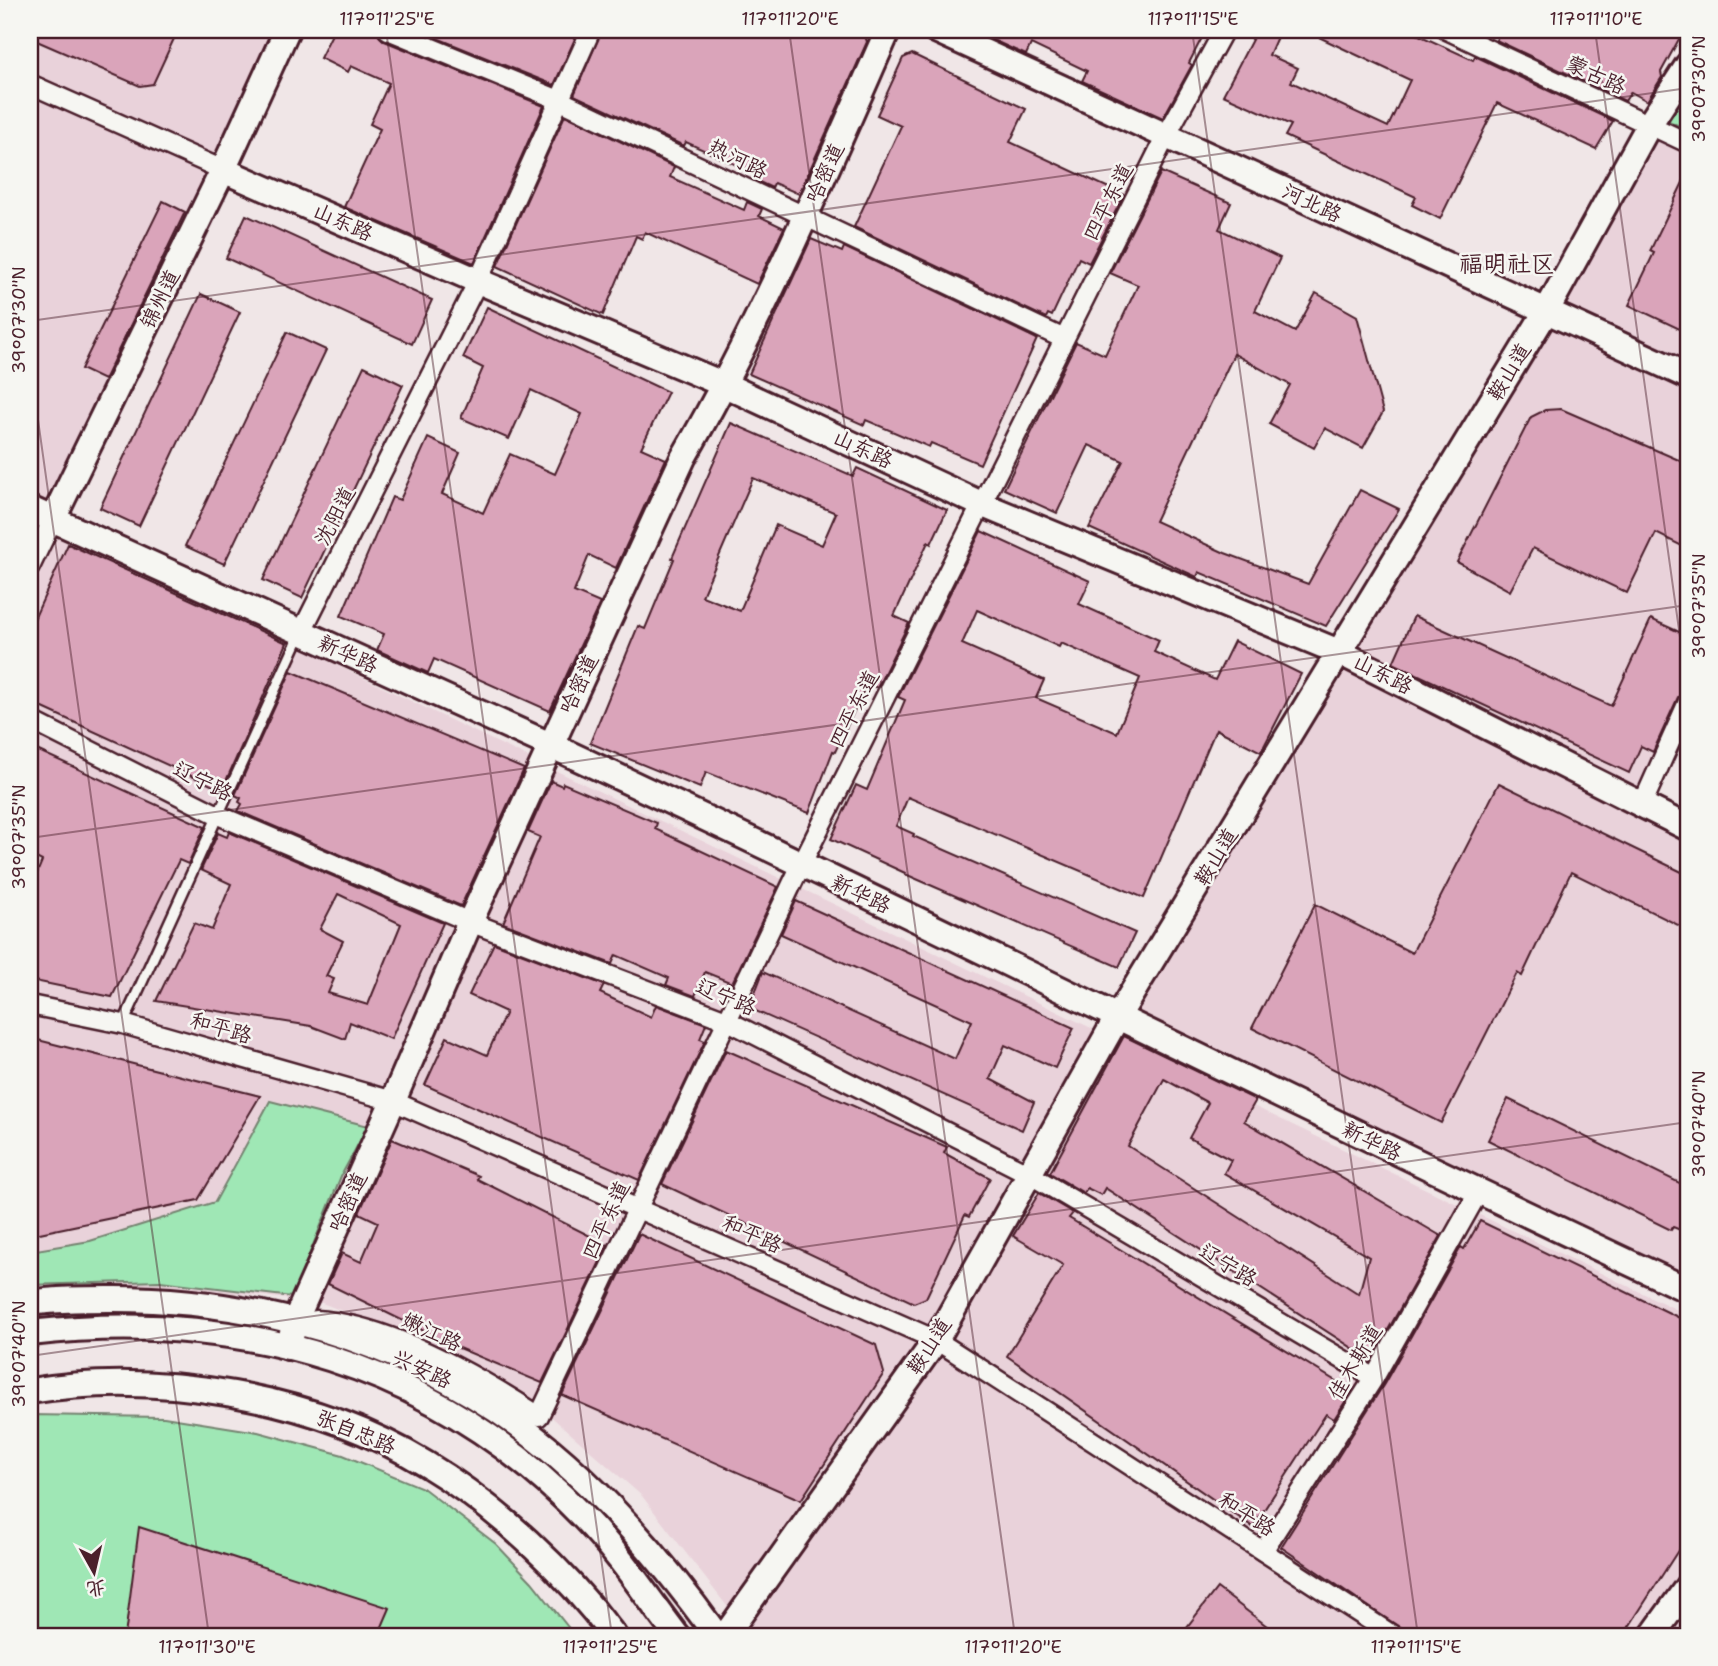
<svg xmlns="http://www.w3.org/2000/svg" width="1718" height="1666" font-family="'Shantell Sans','LXGW WenKai TC',sans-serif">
  <rect width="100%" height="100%" fill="#f0e6e7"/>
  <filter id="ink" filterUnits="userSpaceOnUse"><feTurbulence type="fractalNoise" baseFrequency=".0143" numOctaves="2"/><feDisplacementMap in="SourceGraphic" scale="14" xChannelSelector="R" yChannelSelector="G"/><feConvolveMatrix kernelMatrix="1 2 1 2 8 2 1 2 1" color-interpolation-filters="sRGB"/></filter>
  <g filter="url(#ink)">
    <g fill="#e9d2da">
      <path d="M30,30h244l-54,119 -179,374 1647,792v321h-938l-108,-140 -119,-104 -122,-58 -79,-31 -120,-14 -139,-5 -33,1z"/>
      <path d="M1656,140l32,15v207l-124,-58z"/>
      <path d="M1553,317l135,60v341l-40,91 40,21v455l-559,-270z"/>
    </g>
    <g fill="#9fe7b5" stroke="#748370" stroke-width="2">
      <path d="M1688,71v59l-28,-13z"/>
      <path d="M270,1101l98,25 -27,50 -49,121 -132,-16 -130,4v-34l60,-10 125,-39z"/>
      <path d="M30,1415l134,2 94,15 85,23 80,33 73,56 36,38 43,54h-545z"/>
    </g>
    <g fill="#daa4ba" stroke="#4a1f2b" stroke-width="2" fill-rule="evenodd">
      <path d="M30,30h148l-25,54 -13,2 -110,-48z"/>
      <path d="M334,30h43l2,6 5,5 160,65 -70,157 -130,-56 36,-78 -10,-5 19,-41 -38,-17 -3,6 -28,-14z"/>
      <path d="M417,30h162l-25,55z"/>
      <path d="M602,30h252l11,6 2,6 -68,152 -25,-11 -2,5 -15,-7 2,-6 -73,-33 -2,4 -110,-51z"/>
      <path d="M971,30h235l-17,33 3,2 -29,53 -81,-37 5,-10 -56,-27 -5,11z"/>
      <path d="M1257,30h23l-11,25 29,13 -7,14 97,45 22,-47 -106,-50h104l65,30 2,-4 138,65 -17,28 -99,-46 -57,116 -28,-14 4,-8 -131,-61 6,-11 -68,-30z"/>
      <path d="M1501,30h183l-23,42 1,5 -15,24 -16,-9 -6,9 -129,-61z"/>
      <path d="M912,54l114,55 -16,33 114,53 -35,68 -10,-5 -27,58 -4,-2 -2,4 -192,-91 47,-101 -24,-11 26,-57z"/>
      <path d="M565,115l109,52 -4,10 74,33 3,-8 15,7 -3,7 25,12 -27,56 -112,-52 -3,7 -6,-3 -33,79 -106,-49z"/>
      <path d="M1161,172l70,31 -12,26 61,29 -25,53 40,21 21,-39 41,23 26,96 -20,36 -38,-20 -11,20 -45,-24 21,-39 -56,-31 -79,167 70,32 83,31 52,-94 39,19 -73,117 -127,-54 -2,5 -108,-49 34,-67 -34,-16 -32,68 -53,-24 72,-147 29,13 33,-70 -28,-12z"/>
      <path d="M1688,172v161l-59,-28 25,-52 -4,-2z"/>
      <path d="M163,201l22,11 -81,168 -23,-11z"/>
      <path d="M246,215l186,85 -20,44 -186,-86z"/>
      <path d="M811,239l31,13 2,-5 193,92 -57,125 -49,-21 -2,4 -63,-27 -2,5 -115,-51z"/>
      <path d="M201,294l39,18 -101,214 -39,-18z"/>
      <path d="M487,307l181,85 -27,56 25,11 -50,109 -27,-13 -15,37 26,11 -50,108 -116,-52 -6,14 -51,-23 7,-16 -43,-18 51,-119 8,3 28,-62 32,15 -18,41 41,19 27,-59 45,20 27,-60 -51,-24 -22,49 -48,-21 22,-50 -20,-10z"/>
      <path d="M287,332l39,18 -102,214 -39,-18z"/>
      <path d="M364,366l39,19 -101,213 -39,-18z"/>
      <path d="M1561,409l127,55v85l-32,-16 -29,60 -94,-45 -23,43 -53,-29 74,-145 14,-7z"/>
      <path d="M731,423l122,53 4,-8 90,42 -16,34 -3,-2 -34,74 15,7 -32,65 -10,-5 -32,69 -2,-1 -24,62 -103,-41 -6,16 -110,-45 48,-117 7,3 29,-70 -2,-1zM753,478l83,35 -14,32 -46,-20 -36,86 -38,-15z"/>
      <path d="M981,531l109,50 -11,23 80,36 -5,12 61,28 19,-39 67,33 -40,78 -45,-23 -72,169 -236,-101 -12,29 18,8 -1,2 222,97 -16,34 -214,-93v-1l-74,-34 25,-54 11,5 38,-90 -7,-3zM977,610l82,37 2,-4 79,35 -23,55 -81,-35 8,-18 -82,-36z"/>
      <path d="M68,544l219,99 -65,147 -192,-88v-74z"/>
      <path d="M1414,616l197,90 40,-87 37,17v52l-10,9 -25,55 -12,-6 -12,27 -236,-110z"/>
      <path d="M291,671l233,98 -63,137 -223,-95 4,-7 -3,-2 2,-4 -6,-3z"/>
      <path d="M30,747l175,80 -17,37 -9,-4 -67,137 -82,-17v-90l12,-29 -12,-6z"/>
      <path d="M551,781l11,5 1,-3 94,40 -2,6 123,58 -46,96 -27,-11 -10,24 -29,-11 3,-7 -53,-23 -4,9 -109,-41 37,-86 -12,-5z"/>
      <path d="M1499,783l189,92v55l-117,-58 -49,104 -5,-3 -76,150 -189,-95 63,-124 97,49z"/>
      <path d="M229,832l214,91 -52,116 -41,-17 -5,17 -34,-13 -155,-25 38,-78 18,7 19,-46 -30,-14 17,-37 9,4zM338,894l63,30 -33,81 -40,-12 6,-14 -8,-3 17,-35 -23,-12z"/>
      <path d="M796,901l278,127 -19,40 -50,-23 -15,34 44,23 -12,28 -273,-122 14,-36 192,87 17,-38 -191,-87z"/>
      <path d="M494,943l110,42 -4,8 51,24 5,-12 50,19 -6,15 5,2 -66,139 -214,-95 22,-48 40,18 19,-43 -37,-17z"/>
      <path d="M1124,1036l132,64 -12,21 197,115 -70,124 -266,-172 -4,7 -14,-7 -3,5 -34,-20zM1164,1079l44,24 -19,35 42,22 -7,13 145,84 -10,37 -231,-148z"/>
      <path d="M30,1038l230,58 -62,104 -168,35z"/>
      <path d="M726,1050l221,97 -3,6 46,25 -21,39 -4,-2 -39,83 -12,5 -252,-119z"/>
      <path d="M1508,1099l180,88v46l-15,-6 -2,3 -183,-90z"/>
      <path d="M392,1139l87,37 -2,3 131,66 -66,138 -117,-49 1,-2 -98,-48 14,-31 19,9 17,-40 -19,-9z"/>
      <path d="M1039,1193l34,20 -4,5 283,173 -18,28 -8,-5 -73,113 -246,-171 56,-91 -50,-29z"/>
      <path d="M1480,1221l208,101v213l-65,101h-211l-131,-89 103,-163 77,-137 3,2z"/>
      <path d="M639,1234l237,111 8,28 -83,127 -239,-105z"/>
      <path d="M139,1527l251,81 -12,28h-253z"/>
      <path d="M1217,1588l63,48h-100z"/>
    </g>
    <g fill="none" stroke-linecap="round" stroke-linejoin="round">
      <defs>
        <path id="lane" d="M123,1024l177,-389"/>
        <g id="street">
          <path d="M388,30l171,70 505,239"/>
          <path d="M1447,30l241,113"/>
          <path d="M30,84l193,86"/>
          <path d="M30,567l23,-48"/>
          <path d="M301,633l177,-352 113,-251"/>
          <path d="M30,720l188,95 252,107 256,98 303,154 345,204"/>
          <path d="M1642,805l46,-103"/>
          <path d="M30,1005l93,19 270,77 543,239 458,296"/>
          <path d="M316,1320c73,4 162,56 223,96l262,-551 365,-729 58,-106"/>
          <path d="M1263,1551l111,-173 104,-185"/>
        </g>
        <g id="secondary">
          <path d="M936,30l752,346"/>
          <path d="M223,170l255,111 247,104 258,120 356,147 349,176"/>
          <path d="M30,509c173,79 347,156 520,236 382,177 756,368 1138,545"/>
          <path d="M53,519l170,-349 64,-140"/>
          <path d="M30,1303c26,-4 52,-4 79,-4 145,-1 291,40 409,126 78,57 143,133 199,211"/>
          <path d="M30,1333c211,-24 406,30 555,186 35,36 62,78 92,117"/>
          <path d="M288,1347l8,-28 97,-218 77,-179 213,-464c79,-137 141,-283 205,-428"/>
          <path d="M30,1391c128,-21 284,5 396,73 70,42 139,107 188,172"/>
          <path d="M725,1636l211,-296 182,-324 429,-706 102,-185 39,-60"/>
          <path d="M1652,1636l36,-50"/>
        </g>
      </defs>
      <use href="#lane" stroke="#4a1f2b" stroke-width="14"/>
      <use href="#street" stroke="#4a1f2b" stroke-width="23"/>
      <use href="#secondary" stroke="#4a1f2b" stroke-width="30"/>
      <use href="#lane" stroke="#f6f6f2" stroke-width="9"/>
      <use href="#street" stroke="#f6f6f2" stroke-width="18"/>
      <use href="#secondary" stroke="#f6f6f2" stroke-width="24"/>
    </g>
  </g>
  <path fill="none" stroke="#4a1f2b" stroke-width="2" stroke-opacity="0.45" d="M386,30l226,1606M789,30l226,1606M1192,30l226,1606M1595,30l93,664M30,321l1658,-233M30,363l179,1273M30,838l1658,-233M30,1356l1658,-234"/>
  <g text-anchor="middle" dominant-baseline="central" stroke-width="5" stroke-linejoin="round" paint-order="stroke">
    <g font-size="21" fill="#4a1f2b" stroke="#f6f6f2">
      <text transform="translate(1596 75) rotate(25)">蒙古路</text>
      <text transform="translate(738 159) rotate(26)">热河路</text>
      <text transform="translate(825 173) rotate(-66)">哈密道</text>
      <text transform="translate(1108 202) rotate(-63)">四平东道</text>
      <text transform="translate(1312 203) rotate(25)">河北路</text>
      <text transform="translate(343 222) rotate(24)">山东路</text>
      <text transform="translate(160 299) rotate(-64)">锦州道</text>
      <text transform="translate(1509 372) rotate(-59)">鞍山道</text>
      <text transform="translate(863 449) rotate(25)">山东路</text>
      <text transform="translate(335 516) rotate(-63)">沈阳道</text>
      <text transform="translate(348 654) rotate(24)">新华路</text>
      <text transform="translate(1383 674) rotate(27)">山东路</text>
      <text transform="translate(579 684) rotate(-65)">哈密道</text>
      <text transform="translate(854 709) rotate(-63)">四平东道</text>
      <text transform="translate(203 781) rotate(26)">辽宁路</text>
      <text transform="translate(1216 857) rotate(-59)">鞍山道</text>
      <text transform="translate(861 894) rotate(25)">新华路</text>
      <text transform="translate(726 997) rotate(23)">辽宁路</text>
      <text transform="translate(221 1028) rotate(16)">和平路</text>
      <text transform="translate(1372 1141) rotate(26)">新华路</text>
      <text transform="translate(348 1202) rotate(-66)">哈密道</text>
      <text transform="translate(606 1220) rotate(-65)">四平东道</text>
      <text transform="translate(752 1234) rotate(24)">和平路</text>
      <text transform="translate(1228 1265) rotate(31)">辽宁路</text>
      <text transform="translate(432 1332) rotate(25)">嫩江路</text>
      <text transform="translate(929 1346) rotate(-57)">鞍山道</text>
      <text transform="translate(1355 1362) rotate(-59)">佳木斯道</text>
      <text transform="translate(422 1369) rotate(25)">兴安路</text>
      <text transform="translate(356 1432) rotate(22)">张自忠路</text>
      <text transform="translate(1247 1514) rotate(33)">和平路</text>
    </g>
    <g font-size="24" fill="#4a1f2b" stroke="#f6f6f2">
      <text x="1507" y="264">福明社区</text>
    </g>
  </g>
  <rect width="1718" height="1666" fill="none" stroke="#f6f6f2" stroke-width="77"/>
  <g transform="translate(94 1572) rotate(172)" stroke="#f6f6f2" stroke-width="5" paint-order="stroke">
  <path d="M0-5L12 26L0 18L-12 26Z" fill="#4a1f2b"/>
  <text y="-10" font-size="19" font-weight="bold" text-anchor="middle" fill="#4a1f2b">北</text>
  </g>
  <rect x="38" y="38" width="1642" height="1590" fill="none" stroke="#4a1f2b" stroke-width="2.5"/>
  <g font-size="18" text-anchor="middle" fill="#4a1f2b">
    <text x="387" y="25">117°11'25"E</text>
    <text x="790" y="25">117°11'20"E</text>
    <text x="1193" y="25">117°11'15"E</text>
    <text x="1596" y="25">117°11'10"E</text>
    <text transform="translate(1699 89) rotate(-90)" y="6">39°07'30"N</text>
    <text transform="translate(19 320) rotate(-90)" y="6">39°07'30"N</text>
    <text transform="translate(1699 606) rotate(-90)" y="6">39°07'35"N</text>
    <text transform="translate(19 837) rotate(-90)" y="6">39°07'35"N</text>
    <text transform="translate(1699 1124) rotate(-90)" y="6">39°07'40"N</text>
    <text transform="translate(19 1354) rotate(-90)" y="6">39°07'40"N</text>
    <text x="207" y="1653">117°11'30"E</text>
    <text x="610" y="1653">117°11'25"E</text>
    <text x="1013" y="1653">117°11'20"E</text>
    <text x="1416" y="1653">117°11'15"E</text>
  </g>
</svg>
